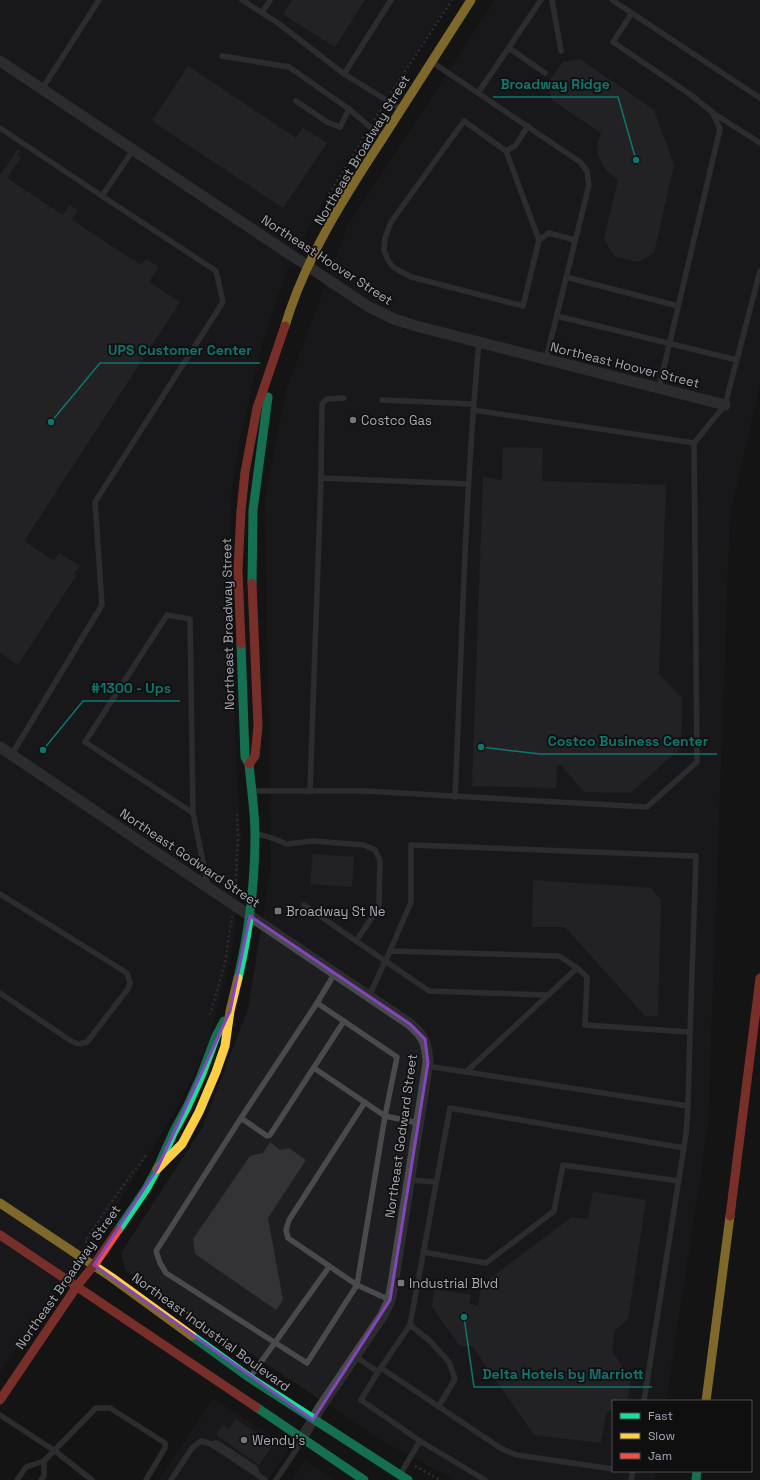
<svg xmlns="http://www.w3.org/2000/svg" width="760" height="1480" font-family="'Space Grotesk',sans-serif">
  <rect width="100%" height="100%" fill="#141415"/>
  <g fill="#1e1e20">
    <path d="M0,0h450l-105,163 -27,47 -32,62 -25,75 -10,43 -11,49 -8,49 -2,45v53l7,197 4,53 -6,89 -5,37 -22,81 -14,32 -21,40 -92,148 -19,20 -62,89z"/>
    <path d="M495,0h265v386l-30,127 -22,613 -42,275h-53v70h42l-1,9h-200l-75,-41 -254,-169 -4,-17 81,-125 46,-119 23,-142 -6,-368 21,-108 62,-166z"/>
    <path d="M213,1398l76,50 -21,32h-109z"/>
    <path d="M305,1461l28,19h-41z"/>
  </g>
  <g fill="#333336">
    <path d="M292,0h73l-30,47 -52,-33z"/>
    <path d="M580,59l74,51 20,55 -20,88 -16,9 -24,-6 -10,-17 14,-59 -13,-11 -7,-14 -1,-11 4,-11 -49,-33 -4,-18 15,-20z"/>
    <path d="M188,66l108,72 7,-10 24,15 -44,65 -131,-87z"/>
    <path d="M18,149l2,2 -3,4 4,3 -14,20 56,37 6,-10 9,5 -6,10 69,45 5,-6 13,8 -10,15 31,20 -156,239 30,20 5,-8 21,13 -6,8 2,2 -58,89 -18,-12v-479h1z"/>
    <path d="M503,447l40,1 -1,33 124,4 -7,189 23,24 -1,50 -51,45 -46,-1 -23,-27h-4l-1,23 -84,-2 11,-309 19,3z"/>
    <path d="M313,854l41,3 -2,30 -42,-3z"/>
    <path d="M533,880l118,8 10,12 -3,116h-13l-80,-89h-33z"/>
    <path d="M270,1142l10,8 9,-2 17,12 -38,58 15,82 -7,10 -81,-56 -2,-15 57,-83 13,-3z"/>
    <path d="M593,1192l53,8 -18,120 -13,10 -3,21 19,28 -3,19 -4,3h-11v7l-7,5 -5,30 -67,-8 -62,-89h-12l-28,-39 2,-18 37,6 -2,9 9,2 3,-21 91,-68 16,2z"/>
    <path d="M236,1419l37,26 -14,20 -43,-30 7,-10 6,4z"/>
  </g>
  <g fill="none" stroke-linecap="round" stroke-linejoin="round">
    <g stroke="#4a4b4f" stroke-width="2.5" stroke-dasharray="2 3" stroke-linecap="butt">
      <path d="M391,93l61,-93"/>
      <path d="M374,120l8,-12"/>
      <path d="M329,194l37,-61"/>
      <path d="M235,891l3,-51 -1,-29"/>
      <path d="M210,1015l15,-52 7,-47"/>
      <path d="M87,1242l-2,-1 31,-46 31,-41"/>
      <path d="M186,1312l18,13"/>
      <path d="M415,1466l25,14"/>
    </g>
    <g stroke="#494a4d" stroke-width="5.5">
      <path d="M242,0l36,23 66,51"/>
      <path d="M391,0l-47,74 57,35"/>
      <path d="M552,0l9,51"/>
      <path d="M612,0l148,98"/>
      <path d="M262,13l8,-13"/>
      <path d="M632,13l-19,29 78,53 21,17 8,17 -61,259"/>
      <path d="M509,48l36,25"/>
      <path d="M222,56l67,11 60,42 21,18 13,9"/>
      <path d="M432,62l148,100 7,9 2,14 -43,174"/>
      <path d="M42,89l57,-89"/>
      <path d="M478,93l63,-93"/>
      <path d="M296,101l31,21 13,5 9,-18"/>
      <path d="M713,113l47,30"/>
      <path d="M528,126l-13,20 -9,5 -42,-30 -73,101 -6,16 -1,12 4,10 5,7 5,3 13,7 112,29 16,-66 10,-7 26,7"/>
      <path d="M0,128l102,68 31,-46"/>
      <path d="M506,151l33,89"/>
      <path d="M566,277l112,29"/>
      <path d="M557,316l180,44"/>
      <path d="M382,400l91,4"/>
      <path d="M694,443l31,-38 35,-134"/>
      <path d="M321,478l1,-74 5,-5 17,-1"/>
      <path d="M12,754l90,-149 -7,-103 128,-200 -7,-31 -114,-75"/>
      <path d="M252,791h112l283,16 50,-45 -3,-319 -221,-33"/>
      <path d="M310,791l11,-313 147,6"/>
      <path d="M455,797c7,-152 10,-304 24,-455"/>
      <path d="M193,813l-108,-71 82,-127 23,4 3,194 15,74"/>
      <path d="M257,834l12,3 18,7 26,-3 51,4 11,5 5,10 -1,44 -2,6 -21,31 -52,-36"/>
      <path d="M0,894l127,79 3,10 -2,6 -41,53 -8,2 -8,-3 -71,-48"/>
      <path d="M356,941l73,50 118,4"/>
      <path d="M390,951l21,-49v-57l285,11 -6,176"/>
      <path d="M369,996l21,-45 169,5 18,12"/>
      <path d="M317,1003l18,-30"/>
      <path d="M427,1066l261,40 -2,28 -42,267"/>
      <path d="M314,1068l71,48 -28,169 -50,78 -141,-90 -6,-10 -4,-12 85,-133 76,-115 80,54 -12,59 33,7"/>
      <path d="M466,1072l111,-104 10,9 -2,48 105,7 -2,74"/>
      <path d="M365,1102l-76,118 -3,10 2,8 69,47 33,15"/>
      <path d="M241,1118l26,18 3,-1 74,-114"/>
      <path d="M410,1180l26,2"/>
      <path d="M423,1252l63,11 68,-52 9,-46 116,16"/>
      <path d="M410,1325l20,16 19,21 6,17 -16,27"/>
      <path d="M355,1356l23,16 -17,28 59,41"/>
      <path d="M381,1368l121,81 15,6 96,14"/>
      <path d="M378,1372l32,-47 40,-217 234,40"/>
      <path d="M251,1376l78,-109"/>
      <path d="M0,1415l55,36 37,29"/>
      <path d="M211,1444l6,-1 38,25 3,7"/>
      <path d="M401,1473l19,-32 65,39"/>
      <path d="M17,1480l9,-13 18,-6 52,-53h14l55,35v5l-19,32"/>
      <path d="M41,1480l3,-4v-15"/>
      <path d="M171,1480l21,-32 9,-7 10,3 54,36"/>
      <path d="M276,1480l20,-30 5,-10"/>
      <path d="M631,1480l2,-9"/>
    </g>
    <g stroke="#494a4d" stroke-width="11">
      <path d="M0,61l369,246 25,12 22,7 309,79"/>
      <path d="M0,747l410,277c15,13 17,19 18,39l-35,221 -3,16 -7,15 -63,93 -18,30"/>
    </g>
    <g stroke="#16e098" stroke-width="9">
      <path d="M252,583l1,-73 15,-113"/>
      <path d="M238,978c11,-47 17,-95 17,-143 0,-24 -4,-48 -6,-71l-4,-7 -4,-113"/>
      <path d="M118,1230l28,-41 11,-20 17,-38 13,-24 14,-31 15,-40 8,-15"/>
      <path d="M192,1336l58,42 158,102"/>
      <path d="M256,1407l108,73"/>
      <path d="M696,1480l1,-9"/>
    </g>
    <g stroke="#ffcf43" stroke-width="9">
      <path d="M285,326c20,-67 58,-127 96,-185 30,-47 60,-94 90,-141"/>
      <path d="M157,1169l25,-25 17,-32 17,-40 9,-26 5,-35 8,-33"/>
      <path d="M0,1203l111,74 81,59"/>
      <path d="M706,1401l24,-185"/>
    </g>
    <g stroke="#f24e42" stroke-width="9">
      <path d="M241,644l-3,-74 3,-59 4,-39 12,-64 28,-82"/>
      <path d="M249,764l6,-8 3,-30 -6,-143"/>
      <path d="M730,1216l30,-238"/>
      <path d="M0,1235l256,172"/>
      <path d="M0,1400l77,-114 17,-21 24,-35"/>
    </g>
  </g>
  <path d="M0 0H760V1480H0ZM250,916l160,108 15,15 3,24 -38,237 -77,120 -219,-155 63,-96 73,-158z" fill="#141415" fill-opacity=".55" fill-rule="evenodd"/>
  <path fill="none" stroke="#8445bd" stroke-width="3" stroke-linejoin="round" d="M250,916l160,108 15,15 3,24 -38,237 -77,120 -219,-155 63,-96 73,-158z"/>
  <g fill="#74757d" stroke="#0f0f10" stroke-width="1.5">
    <circle cx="353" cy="420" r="4"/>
    <rect x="274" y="907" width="8" height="8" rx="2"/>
    <rect x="397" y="1279" width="8" height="8" rx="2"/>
    <circle cx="244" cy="1440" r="4"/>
  </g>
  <g text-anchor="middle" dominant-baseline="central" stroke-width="3.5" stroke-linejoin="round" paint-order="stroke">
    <g font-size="13" fill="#a7a9b5" stroke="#0f0f10">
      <text transform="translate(362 150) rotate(-59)">Northeast Broadway Street</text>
      <text transform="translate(327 260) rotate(33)">Northeast Hoover Street</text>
      <text transform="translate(625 365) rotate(14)">Northeast Hoover Street</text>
      <text transform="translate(228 624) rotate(-91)">Northeast Broadway Street</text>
      <text transform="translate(190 858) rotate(34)">Northeast Godward Street</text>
      <text transform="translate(401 1136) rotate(-82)">Northeast Godward Street</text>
      <text transform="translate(68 1277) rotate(-55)">Northeast Broadway Street</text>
      <text transform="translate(211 1332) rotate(36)">Northeast Industrial Boulevard</text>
    </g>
    <g font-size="13" fill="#a7a9b5" stroke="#0f0f10" text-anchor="start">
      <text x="361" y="420">Costco Gas</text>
      <text x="286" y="911">Broadway St Ne</text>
      <text x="409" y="1283">Industrial Blvd</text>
      <text x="252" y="1440">Wendy's</text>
    </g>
  </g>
  <path fill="none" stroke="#0f766e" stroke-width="1.5" d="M636 160L618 97H493M51 422L100 363H260M43 750L83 701H180M481 747L540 754H717M464 1317L474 1387H652"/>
  <g fill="#0f766e" stroke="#0f0f10" stroke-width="1.5">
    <circle cx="636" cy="160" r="4"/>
    <circle cx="51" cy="422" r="4"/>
    <circle cx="43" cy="750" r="4"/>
    <circle cx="481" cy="747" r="4"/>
    <circle cx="464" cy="1317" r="4"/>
  </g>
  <g font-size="14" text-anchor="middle" font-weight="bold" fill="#0f766e" stroke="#0f0f10" stroke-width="3.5" stroke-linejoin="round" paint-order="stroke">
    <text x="555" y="89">Broadway Ridge</text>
    <text x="180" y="355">UPS Customer Center</text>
    <text x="131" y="693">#1300 - Ups</text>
    <text x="628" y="746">Costco Business Center</text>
    <text x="563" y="1379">Delta Hotels by Marriott</text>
  </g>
  <rect x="612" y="1400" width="140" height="72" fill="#0f0f10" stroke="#4c4d52"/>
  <rect x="620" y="1413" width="20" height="6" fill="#16e098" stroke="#4c4d52"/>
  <text x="648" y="1420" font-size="12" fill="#a7a9b5">Fast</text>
  <rect x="620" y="1433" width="20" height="6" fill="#ffcf43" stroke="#4c4d52"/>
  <text x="648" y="1440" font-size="12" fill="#a7a9b5">Slow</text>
  <rect x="620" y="1453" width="20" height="6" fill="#f24e42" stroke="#4c4d52"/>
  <text x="648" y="1460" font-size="12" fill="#a7a9b5">Jam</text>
</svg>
